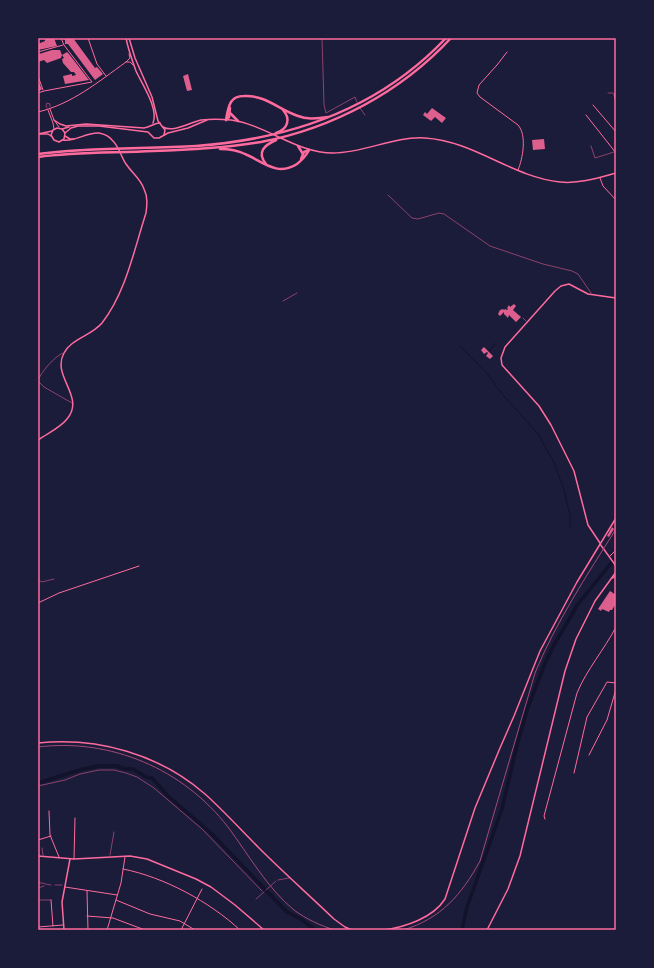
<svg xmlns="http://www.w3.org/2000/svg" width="654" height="968" font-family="'Archivo Narrow',sans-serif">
  <rect width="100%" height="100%" fill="#1b1b3a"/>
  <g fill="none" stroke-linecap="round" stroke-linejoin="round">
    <g stroke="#12122b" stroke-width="1">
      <path d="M459,345l27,27 17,23 35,39 16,28 10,28 6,25v13"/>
      <path d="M488,352l8,-9"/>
    </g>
    <g stroke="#12122b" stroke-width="3.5">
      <path d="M38,783l45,-14 15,-3h19l8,3h8l13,8 6,1 16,18 43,37 76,79 14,7 14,11"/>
      <path d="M462,930l5,-23 35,-98 15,-64 11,-38 18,-46 8,-16 24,-41 38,-47"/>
    </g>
  </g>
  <g fill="#dd5f8e">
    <path d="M49,38h5l3,8 -19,4v-6l7,-3v-2z"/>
    <path d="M63,38h10l22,30 2,-1 6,7 -8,6 -27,-36h-3v-4z"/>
    <path d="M52,50h8l2,5 -1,3 -14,5 -3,-3 -6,2 1,-8z"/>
    <path d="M67,52l2,2 20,26 -24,4 -2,-8 9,-2v2l4,-1 -2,-3h-3l-8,-9 -1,-4 2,-1 -2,-3z"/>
    <path d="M188,74l4,16 -5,1 -4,-15z"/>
    <path d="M38,81l4,8 -4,3z"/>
    <path d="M432,108l14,10 -4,5 -7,-6 -4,4 -8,-6 2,-3 2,2z"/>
    <path d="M544,139l1,10 -12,1 -1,-10z"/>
    <path d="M514,304l2,2 -3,4 8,7 -5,5 -7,-7 -1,3 -4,-4v-2l-4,4 -2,-2 2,-4 3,-1 1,1 1,-1 2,1 1,-1 -1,-1 2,-3 1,2z"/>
    <path d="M484,347l9,9 -3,3 -4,-3 2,-3 -1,-1 -3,2 -3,-4z"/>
    <path d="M612,527l2,2 -5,8 -2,-1z"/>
    <path d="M610,591l6,4v8l-4,7h-2l-1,2 -7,-3 -1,2 -3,-2z"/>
  </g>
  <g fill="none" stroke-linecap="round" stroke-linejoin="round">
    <g stroke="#ff6b9d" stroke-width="0.5">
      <path d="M283,301l14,-8"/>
      <path d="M38,786l27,-6 15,-6 19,-4h15l12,3 11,4 17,11 48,41 60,62"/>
      <path d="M55,885h7"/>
      <path d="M38,888l6,-2"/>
      <path d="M266,890l10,-9"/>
    </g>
    <g stroke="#ff6b9d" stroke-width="0.5">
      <path d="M322,38l2,67 2,8 29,-16 2,5"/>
      <path d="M608,93h5"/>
      <path d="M47,108l-1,-3 1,-2 3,1v3"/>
      <path d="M360,108l5,7"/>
      <path d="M591,146l4,12 19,-6"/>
      <path d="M388,195l24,23 6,1 21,-6 5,1 46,32 53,18 29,7 6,3 13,19"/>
      <path d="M523,318l3,3"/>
      <path d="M63,353c-8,3 -23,20 -25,28l6,6 28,16"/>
      <path d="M38,580l4,2 12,-3"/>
      <path d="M42,848l1,7"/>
      <path d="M110,855l4,-23"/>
      <path d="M278,880l11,-2"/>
      <path d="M38,883c5,-1 8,2 13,2"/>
      <path d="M256,899l8,-7"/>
      <path d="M38,900h13"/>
    </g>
    <g stroke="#ff6b9d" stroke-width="1">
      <path d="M38,52l25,-7"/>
      <path d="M38,76l5,14"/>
      <path d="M38,93l6,-2 48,-9 -28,-37 -3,-7"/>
    </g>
    <g stroke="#ff6b9d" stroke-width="1">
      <path d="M88,38l9,26 9,12"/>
      <path d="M615,43l1,-2"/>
      <path d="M507,52l-10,13 -18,20 -2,8 3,4 38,28c9,10 5,33 0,45"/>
      <path d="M126,62h4l3,3"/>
      <path d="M614,94l2,8"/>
      <path d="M593,105l23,27"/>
      <path d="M50,109l4,11 5,7"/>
      <path d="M48,110l5,13 1,6"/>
      <path d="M38,112c34,-8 60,-30 88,-50l4,-4 -1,-4"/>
      <path d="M586,115l30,38"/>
      <path d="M600,178l3,8 13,14"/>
      <path d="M610,556l6,-6"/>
      <path d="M38,603l21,-10 80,-27"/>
      <path d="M589,755l18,-35 9,-31"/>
      <path d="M574,773l13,-56 20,-35 9,1"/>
      <path d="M49,811l1,24 9,22"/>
      <path d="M545,819l-1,-3 33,-123c10,-24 27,-43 39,-66"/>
      <path d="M38,840l13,-4"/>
      <path d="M74,859l1,-41"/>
      <path d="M123,869c41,8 87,33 117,61"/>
      <path d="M65,887l52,8"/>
      <path d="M87,891l1,39"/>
      <path d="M51,900l2,26"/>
      <path d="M116,900l34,14 30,7 15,9"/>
      <path d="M87,916l26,2 32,12"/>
      <path d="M38,927l25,-2"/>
      <path d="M107,930l14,-47 4,-26"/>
      <path d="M181,930l21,-41"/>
    </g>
    <g stroke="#ff6b9d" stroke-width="1.5">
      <path d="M65,136l5,3h4"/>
      <path d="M38,440c10,-7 22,-12 29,-21 19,-22 -16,-43 -3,-66 7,-14 27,-17 38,-30 24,-31 32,-73 44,-110 1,-8 2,-16 -2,-24 -3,-10 -12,-16 -18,-25 -5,-7 -7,-18 -14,-24 -3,-4 -8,-6 -13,-7 -13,-1 -23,9 -36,7"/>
      <path d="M600,543l-12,-18 -14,-54 -23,-46 -12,-19 -37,-41 -1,-7 4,-11 50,-56 6,-5 8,-2 19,10 28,4"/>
      <path d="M600,544l16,22"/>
      <path d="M38,743c60,-6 121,11 167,51 19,17 36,36 54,54 24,24 50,47 75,71l11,8 7,3"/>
      <path d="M64,930l-2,-28 8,-43"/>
      <path d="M384,930c21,-3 49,-12 61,-31l30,-91 25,-60 14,-32 26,-65 37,-69 39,-64"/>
    </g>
    <g stroke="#ff6b9d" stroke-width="1.5">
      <path d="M126,38c2,11 6,22 10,33 6,13 23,38 17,52"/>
      <path d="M129,38l6,20 17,39 6,24 7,9 -1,5"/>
      <path d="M54,120l6,4 6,2 20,-2 58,4c7,-1 10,-5 16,-5"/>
      <path d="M163,127c10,6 28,-5 38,-7 9,-1 20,-1 30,0 36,5 65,33 102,33 32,0 60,-17 92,-15 49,3 87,39 135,44 19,2 38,-4 56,-9"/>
      <path d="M62,129l3,4 -1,6 -5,3 -5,-2 -3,-5 2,-5 4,-2 5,1 7,-2"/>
      <path d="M65,133l6,-5 7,-2h21l49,6 6,6h5l9,-5 20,-5 19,-8"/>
      <path d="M38,134l14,-3"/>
      <path d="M40,134h8l3,2"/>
      <path d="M612,578l4,-2"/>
      <path d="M38,856l36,3 56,-3 17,3 49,20 15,8 24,18 29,25"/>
      <path d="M487,930l21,-41 12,-33 45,-185 11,-32 19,-38 21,-29"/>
    </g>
    <g stroke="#ff6b9d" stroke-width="2.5">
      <path d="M230,113l8,8"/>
      <path d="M226,120c1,-6 2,-13 5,-18 3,-5 8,-6 13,-6 22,-1 35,14 54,20 10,4 20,2 30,1"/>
      <path d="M226,120l3,-3 1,-9"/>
      <path d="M276,133c12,-4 15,-14 7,-23"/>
      <path d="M298,146l5,8"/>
      <path d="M220,149c8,0 17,1 25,5 17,7 32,23 52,10 5,-4 9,-8 12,-14"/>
      <path d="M38,154c52,-7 105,-5 158,-8 95,-7 183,-37 250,-108"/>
      <path d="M38,157c38,-5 76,-4 115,-6 36,-1 72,-3 108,-9 72,-14 140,-50 190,-104"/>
      <path d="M301,159l3,-7 5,-2"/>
      <path d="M266,164c-10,-12 -1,-19 10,-24"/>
    </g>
    <g stroke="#a44b75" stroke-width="1">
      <path d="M38,747c73,-9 145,22 190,80 20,27 40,62 66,83 12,9 27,16 41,20"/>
      <path d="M403,930c38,-11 59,-36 77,-69l55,-188c21,-51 52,-98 81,-144"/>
    </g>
  </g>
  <rect width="654" height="968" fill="none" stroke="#1b1b3a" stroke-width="78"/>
  <rect x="39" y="39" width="576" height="890" fill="none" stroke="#ff6b9d" stroke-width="1.5"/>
</svg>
